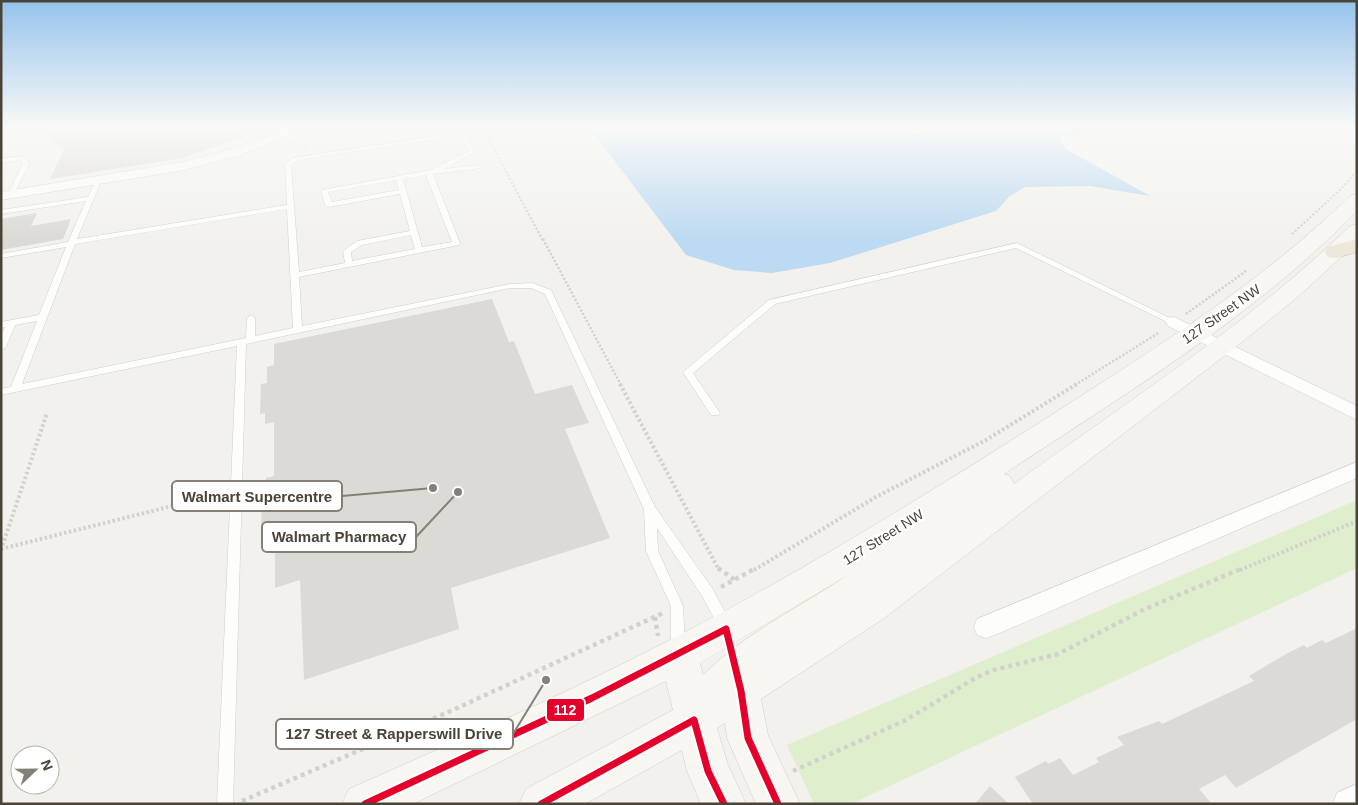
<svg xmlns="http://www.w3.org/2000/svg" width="1358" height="805" font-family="Arial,sans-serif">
  <rect width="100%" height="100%" fill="#f2f1ed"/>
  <path fill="#dfeecd" d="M1357,500v68l-506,236h-37l-27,-59z"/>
  <path fill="#bcdaf1" d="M589,127h290l41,8 26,-8h187l-74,10 7,12 84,47 -60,-10 -65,1 -15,9 -14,15 -166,52 -58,10 -38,-3 -48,-15z"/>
  <g fill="#dcdad5">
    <path d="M31,127h191l24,9 -63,22 -133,21 14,-30 -20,-10 7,-1z"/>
    <path d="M37,213l-6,13 40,-7 -8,20 -62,11v-31z"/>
    <path d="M492,299l17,43 5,-1 21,53 37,-9 17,38 -24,6 45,109 -159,50 8,41 -155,51 -4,-100 -25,8v-39l-11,3 1,-21 -4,1 1,-41 4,-1v-12l8,-2v-54l-9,2v-11l-5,1 1,-30 6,-1v-16l7,-2v-21z"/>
    <path d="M1357,628v91l-121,69 -11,-13 -26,14 13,15h-179l-18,-27 31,-16 2,3 12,-6 13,17 26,-13 -3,-4 28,-13 -7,-8 42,-16 3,3 92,-43 -5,-5 37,-22 18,-9 3,3 15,-8 4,3z"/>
    <path d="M990,786l19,18h-34z"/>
  </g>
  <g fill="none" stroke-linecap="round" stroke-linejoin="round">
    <defs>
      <g id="lane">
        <path d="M462,132l3,2 9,16 -1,3 -29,16 35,-4 2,1v2l-48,6 27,69 -1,2 -160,32 3,49 208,-42 22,-1 19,7 104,217 57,81 20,37 -2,4 -5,2 -5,-2 -18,-33 -45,-68 1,23 25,55 2,41 -2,4 -5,2 -5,-2 -2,-4v-41l-25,-55 -2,-42 -99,-215 -14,-6h-21l-264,56 -13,460h-16l20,-458 -236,49v-6l10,-2 26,-66 -22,4 -9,22 -5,3v-14l4,-9 -4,1v-6l38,-7 27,-68 -65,11v-4l67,-12 18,-41 -85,13v-4l87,-13 8,-17h4l1,1 -24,58 210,-34 -2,-41 8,-6zM460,136l8,14 -1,2 -36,18 -109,20 -1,1 4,14 4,2 71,-13 10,37 -53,10 -14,10 2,12 -46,9 -8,-107 6,-4 19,-4zM426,175l26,67 -30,5 -19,-68zM396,180l3,10 -67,12 -4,-10zM287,209l6,119 -38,8v-18l-4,-3 -4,3 -1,20 -224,46 53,-140zM411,235l4,14 -63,12 -1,-9 11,-7z"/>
        <path d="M21,156l9,6 -16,32 -5,1 -1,-1 15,-31 -3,-3 -19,3v-4z"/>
        <path d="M1017,243l161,79 -4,3 -3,-1 -155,-76 -241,56 -82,69 27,40 -1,2h-8l-28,-43 86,-72z"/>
      </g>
      <g id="street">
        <path d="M292,127h16l-67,28 -57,15 -183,30v-8l182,-30 50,-13z"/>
        <path d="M1174,317l183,89v14l-189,-94 -2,-4 2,-4z"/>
        <path d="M1357,462v16l-362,157 -9,3 -9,-3 -3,-8 3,-8z"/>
        <path d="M1357,784v20h-24l4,-11z"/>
      </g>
      <path id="secondary" d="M1357,194v17c-103,106 -231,182 -353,263l6,2 4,8c114,-83 235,-160 336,-258l7,-2v18l-57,53 -68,55 -349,269 -122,80 7,36 32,69h-44l-29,-66 -2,-15 -8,5 11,37 18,39h-45l-14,-33 -5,-21 -97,54h-66l7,-15 147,-79 -7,-29 -253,123h-71l7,-15c103,-46 208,-91 309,-143 136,-69 266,-150 395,-232 104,-67 208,-131 297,-218zM848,575c-49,33 -102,57 -145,100l-3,-12z"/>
      <path id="highway" d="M1357,239v13l-21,6 -8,-1 -3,-5 3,-5z"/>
    </defs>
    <use href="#lane" stroke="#d0cfca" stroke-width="1"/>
    <use href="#street" stroke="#d0cfca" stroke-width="1"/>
    <use href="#secondary" stroke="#d2cfc4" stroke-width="1"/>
    <use href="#highway" stroke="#cbc0a7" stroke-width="1"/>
    <g stroke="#d2d1cb" stroke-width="2" stroke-dasharray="2 2" stroke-linecap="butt">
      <path d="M253,127l7,3"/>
      <path d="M470,128l15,4 58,109"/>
      <path d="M293,142l13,5"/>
      <path d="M1292,234l49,-45 16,-18"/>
    </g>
    <g stroke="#d2d1cb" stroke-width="2.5" stroke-dasharray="2 2" stroke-linecap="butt">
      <path d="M543,239l78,146"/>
      <path d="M1186,314l60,-43"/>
      <path d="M1075,385l85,-53"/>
    </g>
    <g stroke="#d2d1cb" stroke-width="4" stroke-dasharray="2.5 2.5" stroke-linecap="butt">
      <path d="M620,384l99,186"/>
      <path d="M1,549l223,-56"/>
      <path d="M1,550l46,-137"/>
      <path d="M754,570l122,-73 110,-57 91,-56"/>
      <path d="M1240,570l117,-49"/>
    </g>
    <g stroke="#d2d1cb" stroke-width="4.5" stroke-dasharray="4 4" stroke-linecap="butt">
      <path d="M718,568l17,12"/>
      <path d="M721,587l35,-19"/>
      <path d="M655,617l3,19"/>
      <path d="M793,771l113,-51 71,-43 17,-7 64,-16 87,-45 98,-41"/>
      <path d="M242,801l211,-91 210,-97"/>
    </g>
    <use href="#lane" fill="#fdfdfc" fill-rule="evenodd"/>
    <use href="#street" fill="#fdfdfc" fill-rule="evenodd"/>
    <use href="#secondary" fill="#f7f6f0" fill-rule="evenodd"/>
    <use href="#highway" fill="#ede8da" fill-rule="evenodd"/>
    <defs>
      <g id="bus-1">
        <path d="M365,804l227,-106 134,-69 15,62 7,47 30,66"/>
        <path d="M541,804l153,-84 14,51 16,33"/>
      </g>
    </defs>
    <use href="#bus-1" stroke="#fff" stroke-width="11"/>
    <use href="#bus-1" stroke="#e4002b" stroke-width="7"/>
  </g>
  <linearGradient id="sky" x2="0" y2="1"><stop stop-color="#96c3ec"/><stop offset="0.53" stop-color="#f9f9f7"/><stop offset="1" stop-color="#f9f9f7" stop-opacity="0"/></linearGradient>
  <rect width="1358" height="240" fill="url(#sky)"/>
  <g text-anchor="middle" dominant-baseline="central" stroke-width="4.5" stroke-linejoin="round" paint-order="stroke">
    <g font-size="14" fill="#4a4337" stroke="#fff">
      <text transform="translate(1221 314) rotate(-35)">127 Street NW</text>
      <text transform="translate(883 537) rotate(-32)">127 Street NW</text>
    </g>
  </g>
  <path fill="none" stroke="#858077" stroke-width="2" d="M433 488L342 496M458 492L416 537M546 680L513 734"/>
  <g fill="#858077" stroke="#fff" stroke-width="2">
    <circle cx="433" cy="488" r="5"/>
    <circle cx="458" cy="492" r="5"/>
    <circle cx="546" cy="680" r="5"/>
  </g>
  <g fill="#fff" stroke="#858077" stroke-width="2">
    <rect x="172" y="481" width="170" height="30" rx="5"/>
    <rect x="262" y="522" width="154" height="30" rx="5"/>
    <rect x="276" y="719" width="237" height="30" rx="5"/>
  </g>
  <g font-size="15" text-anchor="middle" font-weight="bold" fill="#4a4337">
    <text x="257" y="502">Walmart Supercentre</text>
    <text x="339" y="542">Walmart Pharmacy</text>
    <text x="394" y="739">127 Street &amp; Rapperswill Drive</text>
  </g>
  <rect stroke="#fff" stroke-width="2" x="546" y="698" width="39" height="24" rx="5" fill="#e4002b"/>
  <g font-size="14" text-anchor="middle" font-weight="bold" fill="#fff">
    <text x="565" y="715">112</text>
  </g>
  <rect width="1358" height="805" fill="none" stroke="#4a4337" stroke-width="5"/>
  <g transform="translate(35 770) rotate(68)"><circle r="24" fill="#ffffff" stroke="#b7b4af"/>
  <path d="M0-4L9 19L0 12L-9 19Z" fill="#858077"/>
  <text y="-8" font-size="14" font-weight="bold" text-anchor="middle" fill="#4a4337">N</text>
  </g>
</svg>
